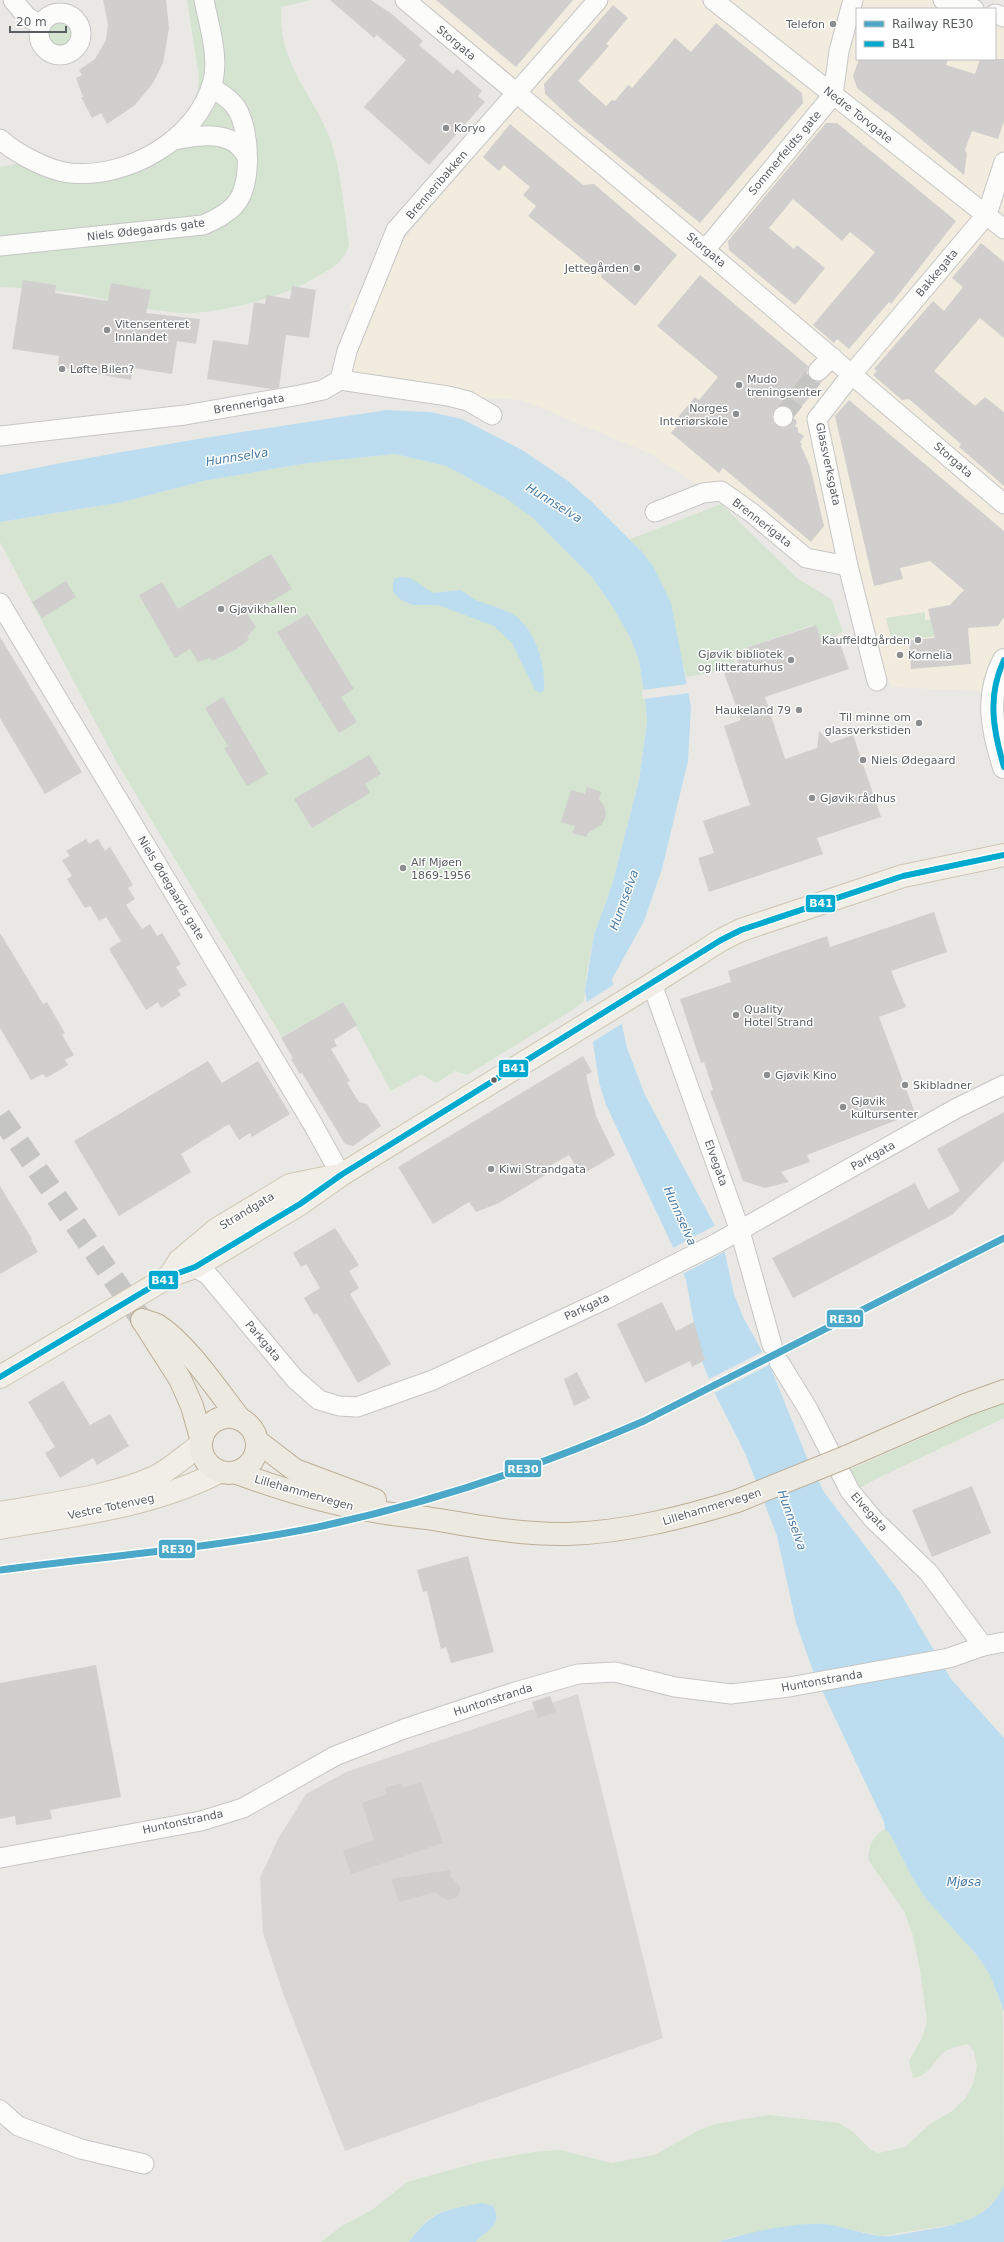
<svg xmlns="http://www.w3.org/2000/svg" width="1004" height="2242" font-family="'DejaVu Sans',sans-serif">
  <rect width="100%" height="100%" fill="#e9e8e4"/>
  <path fill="#f2ecde" d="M407,0h532l27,9h-109v50h138v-41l9,3v751l-24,-81 -88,-4 -52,-116 -33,-1 -76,-64 -80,-52 -129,-54 -174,-11 3,-85 175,-212z"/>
  <path fill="#d9d7d4" d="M578,1694l85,344 -318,113 -61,-155 -21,-63 -3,-55 18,-39 28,-45 40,-22z"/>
  <g fill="#d4e4d0">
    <path d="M187,0h124l-30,7c-3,57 29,82 48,129 12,32 15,74 20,108 -6,21 -20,25 -38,36 -29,17 -84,31 -119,33 -32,1 -67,-10 -98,-16 -31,-7 -63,-9 -94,-10v-120l21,-4 56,5 53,-9 27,-16 32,-31 9,-22 1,-13z"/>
    <circle cx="62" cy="33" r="13"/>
    <path d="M395,454l51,12 61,33 26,19 58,58 21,28 18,33 9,24 6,37 2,24 -8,58 -27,105 -18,50 -8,42 -2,24 -10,8 -107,66 -12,-4 -19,12 -15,-9 -30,17 -48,-89 -61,35 -166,-276 -116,-219v-20l123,-20 80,-21 105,-18z"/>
    <path d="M721,504l77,75 33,20 12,33 -25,10 -6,-17 -80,28 5,16 -51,8 -9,-38 -49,-99z"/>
    <path d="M925,612v8l23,-3 19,17 -76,6 -5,-22z"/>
    <path d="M1004,1401v17l-126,60 -20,11 -11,-18z"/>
    <path d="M885,1829l5,5 22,43 64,77 14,21 13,34 1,177 -5,10 -17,17 -19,10 -82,13 -57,-12 -93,13 -12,5h-243c10,-14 28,-15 17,-36 -11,-3 -19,-1 -31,1 -27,4 -38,13 -53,35h-88l21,-16 30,-16 35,-28 76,-21 51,-9 26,-2 51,13 44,-8 44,-25 17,-6 53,-9 70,8 14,9 18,18 8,3 26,-6 25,-23 22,-13 13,-12 8,-15 4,-17 -3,-16 -6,-7c-8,2 -17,3 -24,8 -11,10 -15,24 -31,26l-4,-17 13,-23 5,-17 -7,-51 -7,-34 -9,-25 -35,-50c-2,-12 4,-26 16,-32z"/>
  </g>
  <g fill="#bcddf0">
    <path d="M387,410l43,2 32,7 60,31 46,31 25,22 48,48 12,15 18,37 20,104 -3,54 -26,108 -18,52 -32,58 15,69 18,47 70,131 9,23 10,45 9,23 27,49 39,97 15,29 75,99 52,88 53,59v273l-14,-36 -14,-21 -50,-55 -14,-22 -22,-43 -5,-5 -1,-7 -71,-151 -17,-48 -19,-87 -32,-83 -31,-61 -14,-36 -14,-76 -14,-35 -66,-140 -7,-23 -14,-92 9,-55 18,-50 27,-105 8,-58 -2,-24 -6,-37 -9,-24 -19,-33 -20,-28 -58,-58 -26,-19 -61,-33 -51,-12 -87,9 -105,18 -80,21 -123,20v-47c129,-26 258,-46 387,-65z"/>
    <path d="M401,577l9,1 23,15 28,-3c5,3 10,8 15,10 14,6 32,9 43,19 18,17 27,48 25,71l-4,3 -5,-3 -23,-47 -18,-17 -56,-21h-25l-12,-5 -8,-8v-9l2,-5z"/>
    <path d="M1004,2186v56h-285c24,-9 79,-20 105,-18 19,2 37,10 57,12 12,1 26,-3 39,-5 34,-6 67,-9 84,-45z"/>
    <path d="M482,2203l11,3c11,21 -7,23 -17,36h-67c23,-32 36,-32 73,-39z"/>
  </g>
  <g fill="#e9e8e4">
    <path d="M688,684l2,9 -47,6 -1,-9z"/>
    <path d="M615,984l8,39 -32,20 -6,-40z"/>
    <path d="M716,1225l10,26 -45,24 -10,-26z"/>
    <path d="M764,1351l7,13 -59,30 -5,-14z"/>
  </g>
  <g fill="#d0cfcd">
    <path d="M103,0h63l3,28 -6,35 -10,20 -18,22 -28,19 -6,-11 -9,5 -11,-21h2l-7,-19 6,-3 -3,-5 16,-11 11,-19 2,-16z"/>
    <path d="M330,0h41l22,15 30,26 -4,4 34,29 4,-5 25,22 -4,5 7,6 -56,63 -65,-58 42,-47 -29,-25 -3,3z"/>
    <path d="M436,0h137l-57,67z"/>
    <path d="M613,5l15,13 -22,26 3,2 -31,35 28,25 6,-6 3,1 13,-16 4,3 43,-50 16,14 25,-29 86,70 1,10 -103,120 -125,-101 -30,-28 -1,-10z"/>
    <path d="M859,59h89l-2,6 29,9 5,-15h24v62l-6,18 -26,-8 -7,19 2,4 -3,21 -78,-65 1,2 -30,-24 -4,-12z"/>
    <path d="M826,123h11l119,98 -65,83 -2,-2 -40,47 -12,-10 -3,4 -21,-18 62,-73 -25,-20 -8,9 -49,-42 -24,29 25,21 3,-4 28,23 -30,37 -66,-55 -1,-9z"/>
    <path d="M510,124l73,61 11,-1 83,71 -42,51 -34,-29 1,-2 -74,-59 8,-10 -13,-11 7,-8 -26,-22 -5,6 -16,-14z"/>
    <path d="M981,243l23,19v76l-24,-20 -46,53 41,35 10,-9 19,15v74l-45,-39 2,-3 -52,-45 -7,1 -29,-25 4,-4 -3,-2 59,-68 11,10 19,-24 -11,-9z"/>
    <path d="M700,275l108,91 -1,7 4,6 5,3 7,-2 -29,36 -2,-6 -9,-5 -6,2 -5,9 2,7 9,5 6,-2 5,-8 2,2 1,3 -2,3 3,2v4l6,4 -4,6 2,2 -1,2 9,20 14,60 -13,16 -88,-74 -4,5 -48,-40 7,-8 -4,-3 21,-25 4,3 19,-23 -61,-51z"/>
    <path d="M23,280l33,5 -1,8 53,8 3,-18 40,7 -5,23 54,6 -4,25 -19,-3 -5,33 -39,-6 -2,12 -73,-13 1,-11 -47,-7z"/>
    <path d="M292,286l24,4 -7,48 -23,-3 -7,53 -8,1 -64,-10 6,-39 35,5 6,-43 11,2 1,-9 24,4z"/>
    <path d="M849,400l155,131v86l-6,9 -30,2 3,36 -60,5 -2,-29 26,-2 -7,-29 22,-4 14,-15 -34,-29 -30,7 3,11 -29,7 -39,-170z"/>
    <path d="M271,554l21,35 -44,26 8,12 -9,10 2,3 -14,10 -23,11 -2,-3 -12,4 -8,-13 -15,9 -36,-63 23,-13 16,27z"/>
    <path d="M66,581l10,16 -34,21 -10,-16z"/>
    <path d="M308,614l46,75 -13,8 16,25 -18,11 -62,-101z"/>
    <path d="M816,625l5,15 16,-5 12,34 -84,28 20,62 32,-11 2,-17 12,12 22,-8 28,82 -64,21 6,16 -114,38 -11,-34 16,-5 -11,-32 47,-16 -26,-79 17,-6 -17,-47 16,-6 -6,-15z"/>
    <path d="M0,637l82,135 -37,22 -45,-76z"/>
    <path d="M223,697l45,77 -21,12 -23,-38 4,-2 -23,-38z"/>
    <path d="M369,755l12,19 -16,10 5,9 -58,35 -18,-29z"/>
    <path d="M587,787l14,5 -2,7 4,5 3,8 -1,7 -4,6 -13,8 -2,4 -14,-4 3,-7 -14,-4 10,-32 14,4z"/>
    <path d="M86,839l3,5 9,-5 7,12 5,-4 23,38 -5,3 7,11 -9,6 16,24 8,-5 7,12 5,-3 19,31 -5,3 11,18 -9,5 3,5 -20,13 -3,-6 -12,8 -37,-61 12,-8 -15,-24 -7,4 -9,-15 -5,2 -18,-29 5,-3 -10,-16 8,-4 -4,-5z"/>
    <path d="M934,912l13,40 -56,19 15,36 -27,10 36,96 -108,42 3,7 -29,10 8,10 -24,6 -22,-7 -33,-90 3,-1 -9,-28 -3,1 -21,-64 51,-17 -3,-11 56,-20 43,-15 3,11z"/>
    <path d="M0,933l43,71 4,-2 18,31 -3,2 12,20 -9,5 3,5 -22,13 -3,-4 -12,6 -31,-52z"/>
    <path d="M343,1002l14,23 -23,15 3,6 -6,3 19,32 -3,2 12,19 8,2 14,22 -28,20 -8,-2 -43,-71 -2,1 -9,-15 2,-1 -12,-20z"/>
    <path d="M583,1056l9,16 -6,3 10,41 19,39 -34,20 -12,-20 -25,14 3,5 -48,29 -23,9 -7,-10 -36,22 -35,-57z"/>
    <path d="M208,1061l14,22 36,-22 32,53 -38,23 -2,-4 -11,7 -10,-16 -48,30 10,18 -72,44 -45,-75z"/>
    <path d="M1004,1112v49l-52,54 -159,83 -21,-40 143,-75 13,26 32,-18 -23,-42z"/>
    <path d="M0,1186l32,53 -1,1 7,12 -38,22z"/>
    <path d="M335,1228l24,37 -10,6 10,17 -9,6 41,70 -33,19 -41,-70 -3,2 -10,-17 16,-10 -14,-24 -5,3 -8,-14z"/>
    <path d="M662,1302l14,29 18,-9 11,38 -13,7 -2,-6 -45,22 -28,-59z"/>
    <path d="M577,1372l13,26 -16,8 -10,-27z"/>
    <path d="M63,1381l27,44 20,-11 19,32 -32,19 -4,-7 -33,20 -15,-25 10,-6 -27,-45z"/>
    <path d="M972,1486l19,47 -59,24 -20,-47z"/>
    <path d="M468,1556l26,96 -43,11 -5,-16 -5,2 -14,-58 -4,1 -6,-22z"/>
    <path d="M96,1665l25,132 -71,13 2,9 -36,6 -1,-9 -15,3v-136z"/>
    <path d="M550,1696l6,16 -18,6 -6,-16z"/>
    <path d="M421,1782l22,61 -92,31 -8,-23 31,-11 -12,-37 25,-9 -2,-6 16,-5 2,5z"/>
    <path d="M450,1870l1,7 9,9v7l-4,5 -9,2 -12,-8 -36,10 -8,-23z"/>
  </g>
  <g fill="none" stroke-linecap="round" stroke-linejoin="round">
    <path stroke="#c5c6c3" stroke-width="19" stroke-dasharray="19 10" stroke-linecap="butt" d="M783,416l35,-45"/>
    <path stroke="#c5c6c3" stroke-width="22" stroke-dasharray="22 11" stroke-linecap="butt" d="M0,1116l142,204"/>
    <defs>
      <g id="street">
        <path d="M13,0l14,17 14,8"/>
        <path d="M405,0l306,255 293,249"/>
        <path d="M713,0l291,229"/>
        <path d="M943,0l31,9"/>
        <circle cx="60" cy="34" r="21"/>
        <path d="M995,14l9,3"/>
        <path d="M0,139c15,14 49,32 70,34 58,6 128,-34 143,-92 6,-25 -4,-56 -9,-81"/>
        <path d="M173,140c19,-3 43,-9 61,2 5,3 9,9 13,14"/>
        <path d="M0,246l203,-21c12,-5 22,-10 31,-19 19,-21 16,-75 3,-97 -6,-10 -17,-16 -26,-22"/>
        <path d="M705,250l128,-155 6,-44 14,-51"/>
        <path d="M818,371l14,-14"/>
        <path d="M340,380l7,-29 49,-121 202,-230"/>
        <path d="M783,417v-1"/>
        <path d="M0,436l185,-21 115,-20 23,-5 17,-10 108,16 20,5 24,14"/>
        <path d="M655,512l48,-19 18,-2 31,22 54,45 42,8"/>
        <path d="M0,603l311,518 30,54"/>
        <path d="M877,681l-29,-115 -31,-147 35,-45 135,-160 17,-52"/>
        <path d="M652,984l88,247 32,114"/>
        <path d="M195,1267l13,8 87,104 24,21 20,6 18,1 76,-27 173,-81 111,-56 240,-135 47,-23"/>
        <path d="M779,1362l29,47 42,82 23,28 56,54 54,73"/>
        <path d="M0,1858l201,-37 42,-13 92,-52 69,-27 108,-36 66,-19 37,-2 60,15 56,7 58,-7 160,-29 34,-12 21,-4"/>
        <path d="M0,2110l18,16 63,23 63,15"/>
      </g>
      <path id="secondary" d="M1004,660c-19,35 -12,70 0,107"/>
      <g id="primary">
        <path d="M171,1274l8,-13 38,-32 73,-44 44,-9"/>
        <path d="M0,1377l170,-101 25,-9 105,-63 41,-29 311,-191 69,-44 20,-10 162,-54 101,-21"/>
        <path d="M0,1513c49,-9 111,-16 155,-36 16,-8 31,-22 45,-32"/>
        <path d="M0,1528c74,-13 151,-21 219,-56"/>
      </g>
      <g id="highway">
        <path d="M142,1320c5,2 11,3 15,5 30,19 61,66 83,94"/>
        <path d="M143,1321l37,58 12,27 9,32"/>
        <circle cx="229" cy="1445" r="28"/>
        <path d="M257,1441l38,29 80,30"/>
        <path d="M846,1457l119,-52 39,-14"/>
        <path d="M237,1473c46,17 94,31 142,39 16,3 32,4 48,6 47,8 94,17 141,16 58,-2 114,-16 169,-33"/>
      </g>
    </defs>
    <use href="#street" stroke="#c6c6c6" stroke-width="21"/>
    <use href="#secondary" stroke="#c6c6c5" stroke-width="24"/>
    <use href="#primary" stroke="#cfc6b4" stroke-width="24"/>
    <use href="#highway" stroke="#bcae95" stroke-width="24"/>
    <use href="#street" stroke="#fcfcfb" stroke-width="19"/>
    <use href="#secondary" stroke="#fcfcfb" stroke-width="22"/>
    <use href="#primary" stroke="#f1eee7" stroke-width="22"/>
    <use href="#highway" stroke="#ece9e1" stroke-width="22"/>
    <defs>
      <path id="highway-bridge" d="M737,1501l109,-44"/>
    </defs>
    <use href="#highway-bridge" stroke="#bcae95" stroke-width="24" stroke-linecap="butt"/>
    <use href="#highway-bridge" stroke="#ece9e1" stroke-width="22"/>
    <defs>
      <g id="bus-1">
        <path d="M1004,660c-17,36 -11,70 0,107"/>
        <path d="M0,1377l170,-101 25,-9 105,-63 41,-29 380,-235 20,-10 162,-54 101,-21"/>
      </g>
    </defs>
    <use href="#bus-1" stroke="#fff" stroke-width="9"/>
    <use href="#bus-1" stroke="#00a9ce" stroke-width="6"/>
    <defs>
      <path id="rail-1" d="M0,1570c106,-14 213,-22 318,-43 112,-24 220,-60 326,-106l360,-183"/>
    </defs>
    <use href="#rail-1" stroke="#fff" stroke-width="10"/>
    <use href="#rail-1" stroke="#4ba8c9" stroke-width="7"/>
  </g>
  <g fill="#8c8e8f" stroke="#fff" stroke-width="1.5">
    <circle cx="833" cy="24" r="4"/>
    <circle cx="446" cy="128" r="4"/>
    <circle cx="637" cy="268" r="4"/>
    <circle cx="107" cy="330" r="4"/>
    <circle cx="62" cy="369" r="4"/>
    <circle cx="739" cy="385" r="4"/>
    <circle cx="736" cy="414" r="4"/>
    <circle cx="221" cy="609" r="4"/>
    <circle cx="918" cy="640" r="4"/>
    <circle cx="900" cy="655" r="4"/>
    <circle cx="791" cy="660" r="4"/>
    <circle cx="799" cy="710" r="4"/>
    <circle cx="919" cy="723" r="4"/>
    <circle cx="863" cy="760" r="4"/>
    <circle cx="812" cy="798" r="4"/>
    <circle cx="403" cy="868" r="4"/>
    <circle cx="736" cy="1015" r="4"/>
    <circle cx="767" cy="1075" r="4"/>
    <circle cx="905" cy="1085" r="4"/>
    <circle cx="843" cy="1107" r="4"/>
    <circle cx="491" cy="1169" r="4"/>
  </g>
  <circle fill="#5a5e61" stroke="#fff" stroke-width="1.5" cx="494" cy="1080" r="3.5"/>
  <g text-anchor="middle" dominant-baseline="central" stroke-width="3" stroke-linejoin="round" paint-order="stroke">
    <g font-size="11" fill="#5a5e61" stroke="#fff" text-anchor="start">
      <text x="825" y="24" text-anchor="end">Telefon</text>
      <text x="454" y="128">Koryo</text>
      <text x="629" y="268" text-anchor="end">Jettegården</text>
      <text x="115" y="324">Vitensenteret<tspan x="115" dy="13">Innlandet</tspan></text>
      <text x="70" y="369">Løfte Bilen?</text>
      <text x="747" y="379">Mudo<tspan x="747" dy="13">treningsenter</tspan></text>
      <text x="728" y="408" text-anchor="end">Norges<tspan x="728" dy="13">Interiørskole</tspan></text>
      <text x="229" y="609">Gjøvikhallen</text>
      <text x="910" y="640" text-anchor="end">Kauffeldtgården</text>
      <text x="783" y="654" text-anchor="end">Gjøvik bibliotek<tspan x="783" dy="13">og litteraturhus</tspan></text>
      <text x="908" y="655">Kornelia</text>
      <text x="791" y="710" text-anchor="end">Haukeland 79</text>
      <text x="911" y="717" text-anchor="end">Til minne om<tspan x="911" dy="13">glassverkstiden</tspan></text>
      <text x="871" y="760">Niels Ødegaard</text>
      <text x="820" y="798">Gjøvik rådhus</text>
      <text x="411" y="862">Alf Mjøen<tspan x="411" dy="13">1869-1956</tspan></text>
      <text x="744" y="1009">Quality<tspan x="744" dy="13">Hotel Strand</tspan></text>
      <text x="775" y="1075">Gjøvik Kino</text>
      <text x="913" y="1085">Skibladner</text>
      <text x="851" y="1101">Gjøvik<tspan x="851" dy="13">kultursenter</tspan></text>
      <text x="499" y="1169">Kiwi Strandgata</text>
    </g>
    <g font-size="11" fill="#5a5e61" stroke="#fff">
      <text transform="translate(456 43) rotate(40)">Storgata</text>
      <text transform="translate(858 115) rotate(38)">Nedre Torvgate</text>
      <text transform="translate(785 153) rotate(-50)">Sommerfeldts gate</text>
      <text transform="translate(437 185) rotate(-49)">Brenneribakken</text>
      <text transform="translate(146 230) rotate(-7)">Niels Ødegaards gate</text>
      <text transform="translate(706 250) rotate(40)">Storgata</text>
      <text transform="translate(937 273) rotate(-50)">Bakkegata</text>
      <text transform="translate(249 404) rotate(-10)">Brennerigata</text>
      <text transform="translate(953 460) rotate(41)">Storgata</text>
      <text transform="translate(828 464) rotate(78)">Glassverksgata</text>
      <text transform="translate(762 523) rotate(38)">Brennerigata</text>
      <text transform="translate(171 888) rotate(59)">Niels Ødegaards gate</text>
      <text transform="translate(873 1156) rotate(-29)">Parkgata</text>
      <text transform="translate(716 1163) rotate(70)">Elvegata</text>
      <text transform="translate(247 1211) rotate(-31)">Strandgata</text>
      <text transform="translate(587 1307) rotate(-25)">Parkgata</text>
      <text transform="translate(263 1341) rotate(50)">Parkgata</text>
      <text transform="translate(304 1493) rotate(16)">Lillehammervegen</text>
      <text transform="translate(111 1507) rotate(-12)">Vestre Totenveg</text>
      <text transform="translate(712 1507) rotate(-17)">Lillehammervegen</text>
      <text transform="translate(869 1512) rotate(48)">Elvegata</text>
      <text transform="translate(822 1681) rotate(-10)">Huntonstranda</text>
      <text transform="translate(493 1700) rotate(-18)">Huntonstranda</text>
      <text transform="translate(183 1822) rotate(-12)">Huntonstranda</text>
    </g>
    <g font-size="12" font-style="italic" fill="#487ba5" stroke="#fff">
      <text transform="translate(237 457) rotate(-9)">Hunnselva</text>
      <text transform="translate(554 503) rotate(32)">Hunnselva</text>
      <text transform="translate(624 900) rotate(-70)">Hunnselva</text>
      <text transform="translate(680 1216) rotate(66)">Hunnselva</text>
      <text transform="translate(792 1520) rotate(70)">Hunnselva</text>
      <text x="964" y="1882">Mjøsa</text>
    </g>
  </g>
  <g stroke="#fff" stroke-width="1.5">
    <rect x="805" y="894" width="31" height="19" rx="4" fill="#00a9ce"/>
    <rect x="498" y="1059" width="31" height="19" rx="4" fill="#00a9ce"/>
    <rect x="148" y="1270" width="31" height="20" rx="4" fill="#00a9ce"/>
    <rect x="826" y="1309" width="38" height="19" rx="4" fill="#4ba8c9"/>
    <rect x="504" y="1459" width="38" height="19" rx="4" fill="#4ba8c9"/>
    <rect x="158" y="1539" width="38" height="20" rx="4" fill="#4ba8c9"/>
  </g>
  <g font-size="11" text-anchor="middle" font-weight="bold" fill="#fff">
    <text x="821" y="907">B41</text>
    <text x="514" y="1072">B41</text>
    <text x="163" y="1284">B41</text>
    <text x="845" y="1323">RE30</text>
    <text x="523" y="1473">RE30</text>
    <text x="177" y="1553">RE30</text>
  </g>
  <rect x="856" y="8" width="140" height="52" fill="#ffffff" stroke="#bdbfc0"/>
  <rect x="864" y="21" width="20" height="6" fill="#4ba8c9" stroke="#bdbfc0"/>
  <text x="892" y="28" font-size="12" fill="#5a5e61">Railway RE30</text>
  <rect x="864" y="41" width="20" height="6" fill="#00a9ce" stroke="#bdbfc0"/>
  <text x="892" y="48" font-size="12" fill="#5a5e61">B41</text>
  <path d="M10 26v6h56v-6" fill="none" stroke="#5a5e61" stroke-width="2"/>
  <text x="16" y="26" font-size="12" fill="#5a5e61" stroke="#ffffff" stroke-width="3" paint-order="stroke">20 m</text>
</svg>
